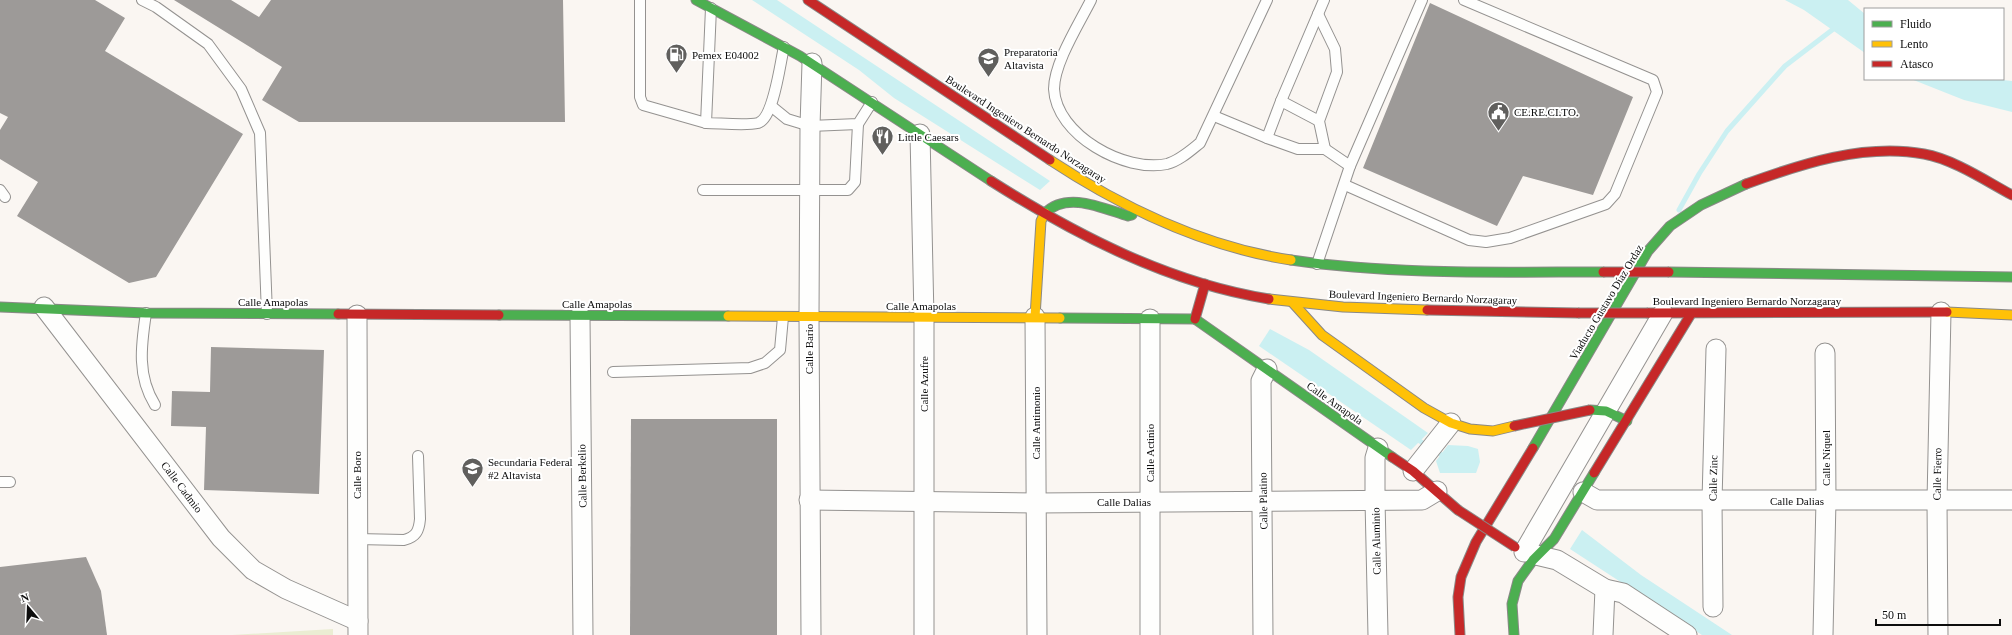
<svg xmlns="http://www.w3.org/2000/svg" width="2012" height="635" font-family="Georgia,serif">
  <rect width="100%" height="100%" fill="#faf6f2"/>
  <path fill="#ebedd3" d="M333,629v6h-101z"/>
  <g fill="#cbf0f2">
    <path d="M752,0h25l273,181 -10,9 -146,-92 -35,-28z"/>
    <path d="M1785,0h63l17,14v39l-61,-43z"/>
    <path d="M1911,79h83l18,2v31l-48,-12z"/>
    <path d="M1270,329l39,21 119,83 -17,17 -152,-104z"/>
    <path d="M1448,445l20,1 10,3 2,13 -4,11h-36l-4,-12z"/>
    <path d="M1582,530l59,45 91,60h-30l-132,-86z"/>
  </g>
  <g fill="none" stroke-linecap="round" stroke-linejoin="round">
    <g stroke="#cbf0f2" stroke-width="5">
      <path d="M1679,210l20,-36 28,-43 58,-65 51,-39"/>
      <path d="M1415,438l30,19"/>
    </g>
  </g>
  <g fill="#9d9a98">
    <path d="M0,0h95l30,18 -20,33 138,83 -87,143 -27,6 -112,-67 21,-34 -38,-23v-29l8,-13 -8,-4z"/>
    <path d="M174,0h57l28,17 12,-17h292l2,122h-266l-37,-22 20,-33z"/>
    <path d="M1430,3l203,94 -40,98 -70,-19 -26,50 -134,-58z"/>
    <path d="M211,347l113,3 -5,144 -115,-4 2,-63 -35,-1 1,-35 38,1z"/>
    <path d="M631,419h146v216h-147z"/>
    <path d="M86,557l15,34 6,44h-107v-68z"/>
  </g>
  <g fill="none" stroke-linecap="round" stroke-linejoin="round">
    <defs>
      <g id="lane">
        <path d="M142,0l14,7 52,37 33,45 19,44 7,181"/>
        <path d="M640,0v97l3,8 63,18"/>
        <path d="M1091,0c-12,24 -37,63 -37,89 2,46 71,84 113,75 12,-3 23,-13 33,-21l67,-143"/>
        <path d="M1324,0l-43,101 -14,37 31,11h27l25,17"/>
        <path d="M711,8l-5,115c13,0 40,3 52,0 16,-5 22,-60 26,-76"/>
        <path d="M1318,14l17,35 2,23 -18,49 6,28"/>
        <path d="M1281,101l38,20"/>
        <path d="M771,106l16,13 23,7 48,-2 14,-22"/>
        <path d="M1214,116l53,22"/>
        <path d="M1345,185l124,55 17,2 24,-4 96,-34 9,-10 42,-102 -4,-12 -189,-80"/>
        <path d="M0,190l5,7"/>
        <path d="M703,190h145l7,-8 3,-58"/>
        <path d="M1317,264l33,-98 72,-166"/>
        <path d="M146,313c-5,33 -9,63 9,92"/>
        <path d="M613,372l137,-4 15,-5 15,-13 3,-33"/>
        <path d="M0,482h10"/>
        <path d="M357,539l47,1c12,-3 15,-9 16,-21l-2,-63"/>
      </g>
      <g id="street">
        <path d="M920,134l4,184v317"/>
        <path d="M44,307l177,231 32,32 33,19 72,32"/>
        <path d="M357,315l1,320"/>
        <path d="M580,316l3,319"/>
        <path d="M1035,317l2,318"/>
        <path d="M1413,471l38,-48"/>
        <path d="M1583,492l14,8h415"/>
        <path d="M809,500l227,3 386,-3 15,-9"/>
        <path d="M1524,552l139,-239"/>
        <path d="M1536,555l21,5 48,29 18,4 64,42"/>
        <path d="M1713,607l-1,-106 4,-152"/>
        <path d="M811,635l-2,-317 1,-192 2,-63"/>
        <path d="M1150,635v-316"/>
        <path d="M1263,635l-2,-254 6,-12"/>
        <path d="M1378,635l-3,-135v-42l3,-10"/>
        <path d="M1603,635l2,-46"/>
        <path d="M1823,635l3,-135 -1,-147"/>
        <path d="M1938,635l-1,-134 4,-189"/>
      </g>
      <g id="fast">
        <path d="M696,0l104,56 191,125"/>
        <path d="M1045,213c22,-22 57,-5 83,3l4,-1"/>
        <path d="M1291,260c103,15 208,12 312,12"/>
        <path d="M1669,272l343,5"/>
        <path d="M0,307l146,6 192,1"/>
        <path d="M499,315l229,1"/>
        <path d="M1060,318l135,1"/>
        <path d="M1195,319l197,138"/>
        <path d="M1590,410l16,1 21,10"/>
        <path d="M1533,448l115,-197 22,-25 31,-21 45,-21"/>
        <path d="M1514,635l-2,-31 6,-23 15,-21 21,-21 40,-66"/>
      </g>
      <g id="slow">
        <path d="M1050,160c73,48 154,87 241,100"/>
        <path d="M1269,299l74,8 84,3"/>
        <path d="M1293,303l29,32 102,73 27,15 19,6 23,2 21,-5"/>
        <path d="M1947,312l65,3"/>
        <path d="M728,316l332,2"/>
        <path d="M1035,317l6,-96 4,-8"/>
      </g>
      <g id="jam">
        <path d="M808,0l242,160"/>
        <path d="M991,181c85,54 178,102 278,118"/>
        <path d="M1746,184c55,-20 118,-41 178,-30 29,5 62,27 88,41"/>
        <path d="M1427,310l151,3"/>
        <path d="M1648,313l299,-1"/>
        <path d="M338,314l161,1"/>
        <path d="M1195,319l10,-35"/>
        <path d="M1392,457l21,14 45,39"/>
        <path d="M1594,473l97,-159"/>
        <path d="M1460,635l-2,-38 3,-20 15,-35 57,-94"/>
      </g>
    </defs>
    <use href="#lane" stroke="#949290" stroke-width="12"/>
    <use href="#street" stroke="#949290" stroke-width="21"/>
    <use href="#fast" stroke="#8a8987" stroke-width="11"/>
    <use href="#slow" stroke="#8a8987" stroke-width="11"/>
    <use href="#jam" stroke="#8a8987" stroke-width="11"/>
    <use href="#lane" stroke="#fefefd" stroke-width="10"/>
    <use href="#street" stroke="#fefefd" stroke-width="19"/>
    <use href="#fast" stroke="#4caf50" stroke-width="9"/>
    <use href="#slow" stroke="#ffc107" stroke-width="9"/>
    <use href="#jam" stroke="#c62828" stroke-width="9"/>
    <defs>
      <g id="jam-bridge">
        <path d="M1603,272h66"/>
        <path d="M1578,313h70"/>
        <path d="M1514,426l76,-16"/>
        <path d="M1458,510l57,37"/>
      </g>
    </defs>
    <use href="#jam-bridge" stroke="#8a8987" stroke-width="11" stroke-linecap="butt"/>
    <use href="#jam-bridge" stroke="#c62828" stroke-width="9"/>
  </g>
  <defs>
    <symbol id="fuel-pin" viewBox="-11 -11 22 30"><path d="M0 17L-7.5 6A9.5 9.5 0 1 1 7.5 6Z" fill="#605f5d" stroke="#fff"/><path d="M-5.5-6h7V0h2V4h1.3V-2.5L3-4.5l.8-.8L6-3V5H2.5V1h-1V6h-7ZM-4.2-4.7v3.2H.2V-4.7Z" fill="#fff"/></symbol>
    <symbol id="school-pin" viewBox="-11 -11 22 30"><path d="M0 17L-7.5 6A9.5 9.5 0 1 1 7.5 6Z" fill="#605f5d" stroke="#fff"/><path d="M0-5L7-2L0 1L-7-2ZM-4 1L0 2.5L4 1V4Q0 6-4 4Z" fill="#fff"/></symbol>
    <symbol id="civic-pin" viewBox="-11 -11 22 30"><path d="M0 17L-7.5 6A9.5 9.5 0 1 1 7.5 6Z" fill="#605f5d" stroke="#fff"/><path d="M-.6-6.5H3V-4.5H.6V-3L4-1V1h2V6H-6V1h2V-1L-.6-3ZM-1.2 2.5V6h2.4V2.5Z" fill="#fff"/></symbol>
    <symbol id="restaurant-pin" viewBox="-11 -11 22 30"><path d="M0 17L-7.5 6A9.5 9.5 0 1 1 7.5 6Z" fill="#605f5d" stroke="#fff"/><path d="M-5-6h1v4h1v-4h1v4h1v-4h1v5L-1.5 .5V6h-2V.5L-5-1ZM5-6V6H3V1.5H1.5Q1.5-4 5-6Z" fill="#fff"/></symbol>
  </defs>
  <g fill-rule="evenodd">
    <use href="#fuel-pin" x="664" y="42" width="25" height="34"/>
    <use href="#school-pin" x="976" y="46" width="25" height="34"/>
    <use href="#civic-pin" x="1486" y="100" width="25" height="34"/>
    <use href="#restaurant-pin" x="870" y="124" width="25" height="34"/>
    <use href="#school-pin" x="460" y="456" width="25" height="34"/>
  </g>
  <g text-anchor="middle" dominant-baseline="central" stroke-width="4" stroke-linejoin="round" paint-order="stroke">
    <g font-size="11" fill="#0d0d0d" stroke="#fff" text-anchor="start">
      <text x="1004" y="52">Preparatoria<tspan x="1004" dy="13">Altavista</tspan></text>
      <text x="692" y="55">Pemex E04002</text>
      <text x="1514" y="112">CE.RE.CI.TO.</text>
      <text x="898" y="137">Little Caesars</text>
      <text x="488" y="462">Secundaria Federal<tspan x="488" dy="13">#2 Altavista</tspan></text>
    </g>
    <g font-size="11" fill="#0d0d0d" stroke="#fff">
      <text transform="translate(1026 129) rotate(33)">Boulevard Ingeniero Bernardo Norzagaray</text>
      <text transform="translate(1423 297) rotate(2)">Boulevard Ingeniero Bernardo Norzagaray</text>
      <text x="1747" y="301">Boulevard Ingeniero Bernardo Norzagaray</text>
      <text x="273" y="302">Calle Amapolas</text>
      <text transform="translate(1606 302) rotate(-59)">Viaducto Gustavo Díaz Ordaz</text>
      <text x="597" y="304">Calle Amapolas</text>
      <text x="921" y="306">Calle Amapolas</text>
      <text transform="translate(809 349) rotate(-90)">Calle Bario</text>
      <text transform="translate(924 384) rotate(-90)">Calle Azufre</text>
      <text transform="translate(1335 403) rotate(35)">Calle Amapola</text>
      <text transform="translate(1036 423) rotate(-90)">Calle Antimonio</text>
      <text transform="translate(1150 453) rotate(-90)">Calle Actinio</text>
      <text transform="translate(1826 458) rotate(-90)">Calle Níquel</text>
      <text transform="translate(1937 474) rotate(-89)">Calle Fierro</text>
      <text transform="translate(357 475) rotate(-90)">Calle Boro</text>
      <text transform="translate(582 476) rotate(-91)">Calle Berkelio</text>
      <text transform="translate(1713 478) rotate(-89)">Calle Zinc</text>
      <text transform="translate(182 487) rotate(53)">Calle Cadmio</text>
      <text transform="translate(1263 501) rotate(-91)">Calle Platino</text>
      <text x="1797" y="501">Calle Dalias</text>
      <text x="1124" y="502">Calle Dalias</text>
      <text transform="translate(1376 541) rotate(-91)">Calle Aluminio</text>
    </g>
  </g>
  <rect x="1864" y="8" width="140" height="72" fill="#ffffff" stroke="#9e9e9e"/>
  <rect x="1872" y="21" width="20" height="6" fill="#4caf50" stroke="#9e9e9e"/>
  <text x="1900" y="28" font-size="12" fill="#0d0d0d">Fluido</text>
  <rect x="1872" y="41" width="20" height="6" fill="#ffc107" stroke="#9e9e9e"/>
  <text x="1900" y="48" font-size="12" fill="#0d0d0d">Lento</text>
  <rect x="1872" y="61" width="20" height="6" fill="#c62828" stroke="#9e9e9e"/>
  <text x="1900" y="68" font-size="12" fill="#0d0d0d">Atasco</text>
  <g transform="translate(28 607) rotate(341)" stroke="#ffffff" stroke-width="3" paint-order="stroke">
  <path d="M0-3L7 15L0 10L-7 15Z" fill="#0d0d0d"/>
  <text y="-6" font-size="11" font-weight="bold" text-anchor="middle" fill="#0d0d0d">N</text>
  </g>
  <path d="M1876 619v6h124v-6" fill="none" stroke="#0d0d0d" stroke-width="2"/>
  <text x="1882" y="619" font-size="12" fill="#0d0d0d" stroke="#ffffff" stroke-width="3" paint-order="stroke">50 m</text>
</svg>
